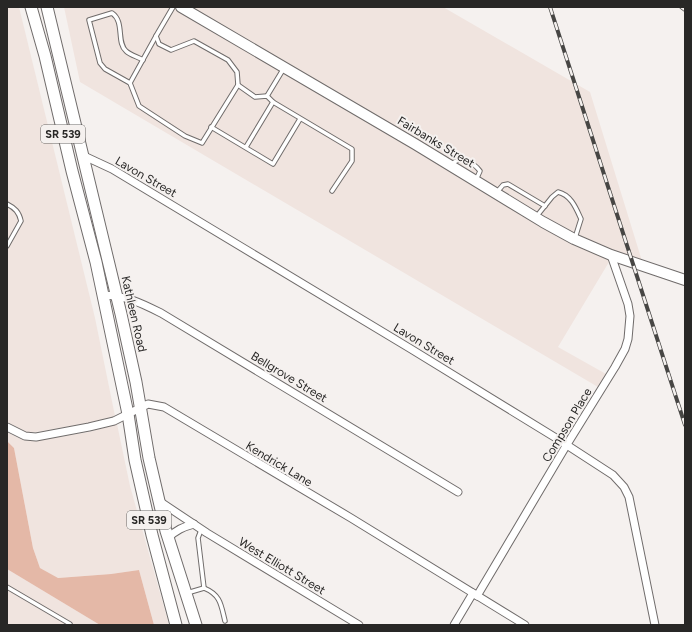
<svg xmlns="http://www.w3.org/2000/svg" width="692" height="632" font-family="Figtree,sans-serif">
  <rect width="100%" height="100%" fill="#f5f1ef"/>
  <g fill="#f0e4df">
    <path d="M7,7h12l76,311 20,98 -26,7 -53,9h-10l-19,-10z"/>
    <path d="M64,7h108l436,251 1,4 -51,85 48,27 -8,13 -518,-305z"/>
    <path d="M190,7h253l147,85 52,169 -28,-10 -1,-2 -2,1 -35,-15 -31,-17z"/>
    <path d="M117,424l13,62 39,139h-15l-15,-55 -28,4 -54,4 -17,-10 -7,-20 -19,-100 -7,-7v-9l16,8 12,1 54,-9z"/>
    <path d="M7,569l93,56h-93z"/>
  </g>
  <path fill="#e4b8a7" d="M7,441l7,7 19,100 7,20 18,10 53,-4 28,-4 15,55h-54l-93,-56z"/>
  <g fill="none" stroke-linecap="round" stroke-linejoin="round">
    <defs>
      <g id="lane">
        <path d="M173,7l-17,29 3,8 12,6 23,-9 34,19 9,12 1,13 17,12 12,-1 6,6 79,47v12l-20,30"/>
        <path d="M156,36l-26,47 9,23 46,30 17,7 36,-58"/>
        <path d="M130,83l-25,-14 -5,-6 -11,-43 23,-7c13,9 4,29 14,38 4,4 12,6 17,9"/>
        <path d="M267,96l17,-28"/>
        <path d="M211,127l62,37 27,-45"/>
        <path d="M246,147l27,-45"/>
        <path d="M452,164c9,-9 21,-2 28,7l-4,9"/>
        <path d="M497,192l6,-7 5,-1 37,22"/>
        <path d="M7,204c8,4 12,8 14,17l-14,25"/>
        <path d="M536,217l16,-20 6,-5c13,3 18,16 23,27l-6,19"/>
        <path d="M201,530l-3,8 6,50"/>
        <path d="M7,587l63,37"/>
        <path d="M187,593l17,-5c17,7 17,17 21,33"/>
      </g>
      <g id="street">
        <path d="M84,156l28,13 299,180 145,89 57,37 11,12 5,10 26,128"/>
        <path d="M102,295c25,1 37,7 59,18l297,179"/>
        <path d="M7,427l18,9 11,1 53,-10 25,-6 34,-17 16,3 187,111 174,107"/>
        <path d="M159,501l48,32 152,92"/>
        <path d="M168,538c8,-8 15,-11 26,-14"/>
        <path d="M477,596l89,-150 49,-79 10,-18 3,-10 2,-23 -2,-12 -17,-49"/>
        <path d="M454,625l19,-32"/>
      </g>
      <path id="secondary" d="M181,7l234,137 128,78 31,17 37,16 74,25"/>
      <g id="primary">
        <path d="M31,7l14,49 27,115 24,91 32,152 7,46 17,75 24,90"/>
        <path d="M47,7l74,307 15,68 13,76 17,73 30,94"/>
      </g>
    </defs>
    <use href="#lane" stroke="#706c6b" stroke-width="5.5"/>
    <use href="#street" stroke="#706c6b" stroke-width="9"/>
    <use href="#secondary" stroke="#706c6b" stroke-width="12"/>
    <use href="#primary" stroke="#706c6b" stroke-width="13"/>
    <use href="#lane" stroke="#fff" stroke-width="3.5"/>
    <use href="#street" stroke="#fff" stroke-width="7"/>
    <use href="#secondary" stroke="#fff" stroke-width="10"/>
    <use href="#primary" stroke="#fff" stroke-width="11"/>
    <defs>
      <g id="rail">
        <path d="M550,7l135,418"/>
        <path d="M681,7l4,3"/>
      </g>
    </defs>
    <use href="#rail" stroke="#474644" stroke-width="4"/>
    <use href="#rail" stroke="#f5f1ef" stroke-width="2.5" stroke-dasharray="8" stroke-linecap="butt"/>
  </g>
  <g text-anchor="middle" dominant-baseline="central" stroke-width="4" stroke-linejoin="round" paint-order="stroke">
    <g fill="#f5f1ef" stroke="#666462" stroke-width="1">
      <rect x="41" y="125" width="44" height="18" rx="3"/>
      <rect x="127" y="511" width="44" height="18" rx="3"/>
    </g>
    <g font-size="11" font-weight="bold" fill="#282726">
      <text x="63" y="134">SR 539</text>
      <text x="149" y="520">SR 539</text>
    </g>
    <g font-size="12" fill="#282726" stroke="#f5f1ef">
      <text transform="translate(436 142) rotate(31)">Fairbanks Street</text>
      <text transform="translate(146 177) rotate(30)">Lavon Street</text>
      <text transform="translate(134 314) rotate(77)">Kathleen Road</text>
      <text transform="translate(424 344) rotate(31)">Lavon Street</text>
      <text transform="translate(289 377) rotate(31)">Bellgrove Street</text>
      <text transform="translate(567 425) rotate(-59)">Compson Place</text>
      <text transform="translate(279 464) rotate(31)">Kendrick Lane</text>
      <text transform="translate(282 566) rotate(31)">West Elliott Street</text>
    </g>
  </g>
  <rect width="692" height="632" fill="none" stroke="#282726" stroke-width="16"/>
</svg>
